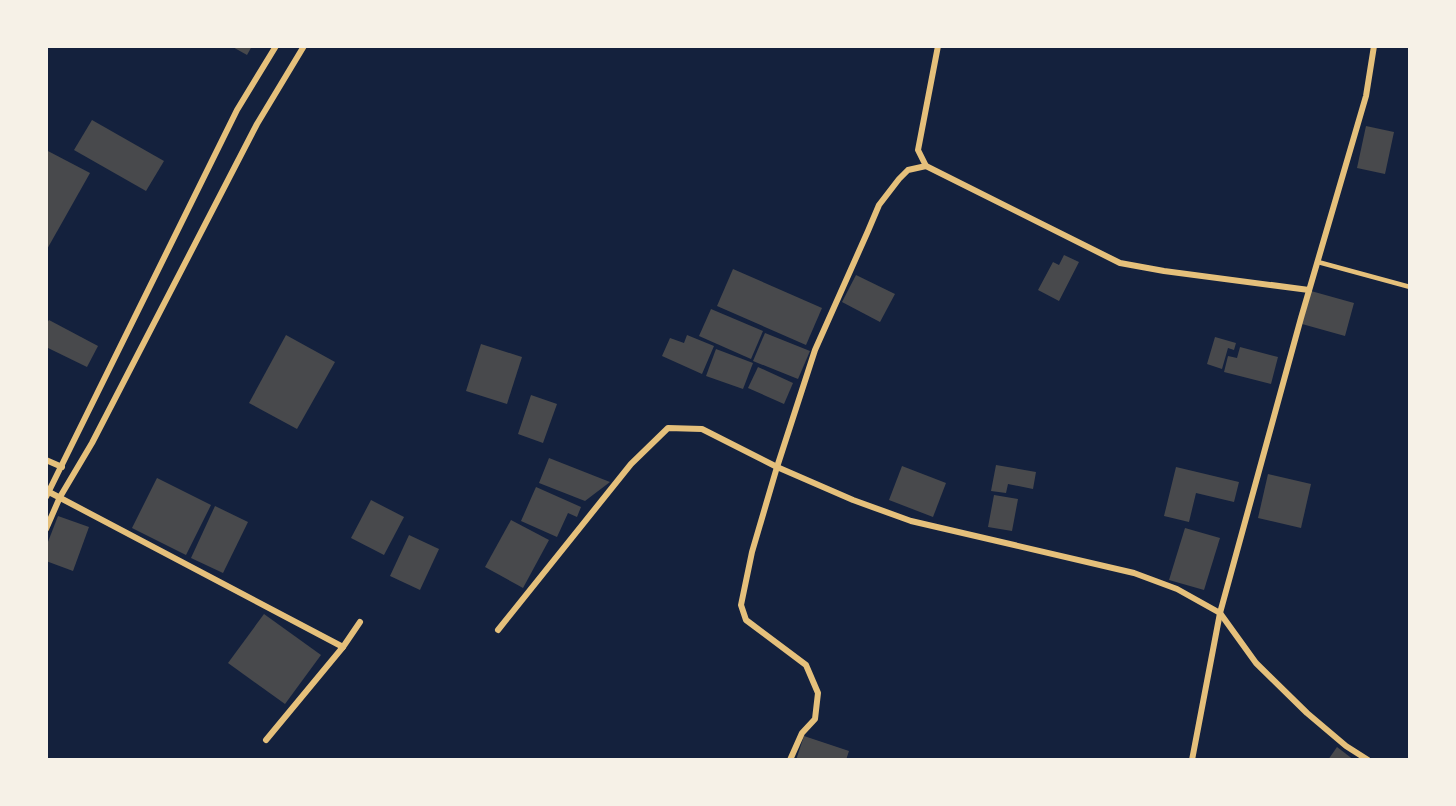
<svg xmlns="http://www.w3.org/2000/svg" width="1456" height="806" font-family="'PT Serif',serif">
  <rect width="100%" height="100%" fill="#14213d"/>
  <g fill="#48494c">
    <path d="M231,46h21l-5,9z"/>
    <path d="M92,120l72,41 -18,30 -72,-41z"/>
    <path d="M1366,126l28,6 -9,42 -28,-6z"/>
    <path d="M46,150l44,23 -44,78z"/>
    <path d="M1064,255l15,7 -20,39 -21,-11 15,-28 6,3z"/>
    <path d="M733,269l89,39 -16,37 -89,-39z"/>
    <path d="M856,275l39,19 -15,28 -38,-20z"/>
    <path d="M1311,291l43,12 -9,33 -43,-12z"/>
    <path d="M711,309l52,22 -12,28 -52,-23z"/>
    <path d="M49,320l49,26 -11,21 -41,-20v-23z"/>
    <path d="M765,333l45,18 -12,28 -45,-18z"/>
    <path d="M286,335l49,27 -38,67 -48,-26z"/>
    <path d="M687,335l27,11 -12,28 -40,-18 8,-18 14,5z"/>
    <path d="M1215,337l21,6 -2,7 -6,-2 -6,21 -15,-5z"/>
    <path d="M481,344l41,13 -15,47 -41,-13z"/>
    <path d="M1240,347l38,10 -7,27 -47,-12 4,-16 9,2z"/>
    <path d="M716,349l37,14 -10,26 -37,-13z"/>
    <path d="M758,367l35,16 -9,21 -36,-16z"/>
    <path d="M531,395l26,9 -14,39 -25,-9z"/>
    <path d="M549,458l61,24 -25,19 -46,-18z"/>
    <path d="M996,465l40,7 -3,17 -25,-5 -2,9 -15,-2z"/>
    <path d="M902,466l44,17 -13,34 -44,-17z"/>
    <path d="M1176,467l63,15 -5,20 -38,-9 -7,29 -25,-6z"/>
    <path d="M1268,474l43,10 -10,44 -43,-10z"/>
    <path d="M157,478l54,27 -25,50 -54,-27z"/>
    <path d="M536,487l45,20 -4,10 -9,-4 -11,24 -36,-16z"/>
    <path d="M994,495l24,4 -6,32 -24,-4z"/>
    <path d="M371,500l33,17 -20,38 -33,-17z"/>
    <path d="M215,506l33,16 -25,51 -32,-15z"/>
    <path d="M58,516l31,11 -16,44 -27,-10v-14z"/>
    <path d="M511,520l38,20 -26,48 -38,-21z"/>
    <path d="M1185,528l35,10 -16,52 -35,-10z"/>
    <path d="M409,535l30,14 -19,41 -30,-14z"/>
    <path d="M264,614l57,41 -36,49 -57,-41z"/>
    <path d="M804,736l45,15 -3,9h-50z"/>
    <path d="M1337,747l17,13h-26z"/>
  </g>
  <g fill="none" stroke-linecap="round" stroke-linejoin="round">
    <path stroke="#e5c07b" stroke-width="4.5" d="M1318,262l92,25"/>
    <g stroke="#e5c07b" stroke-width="6">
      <path d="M926,166l194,97 44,8 145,19"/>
      <path d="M46,460l16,7"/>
      <path d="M49,492l294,155"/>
      <path d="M46,497l191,-387 39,-64"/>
      <path d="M46,529l14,-32 32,-54 165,-319 47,-78"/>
      <path d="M498,630l133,-166 37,-36 34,1 75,38 76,33 58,21 223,52 43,16 43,24 36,50 51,50 39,33 22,14"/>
      <path d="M266,740l77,-93 17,-25"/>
      <path d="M790,760l12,-27 13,-14 3,-26 -12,-28 -60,-45 -5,-15 11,-53 25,-85 38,-117 53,-119 11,-26 20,-26 9,-9 18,-4 -8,-16 20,-104"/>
      <path d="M1192,760l28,-147 81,-295 65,-222 8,-50"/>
    </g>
  </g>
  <rect width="1456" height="806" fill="none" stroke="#f6f1e7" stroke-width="96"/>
</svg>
